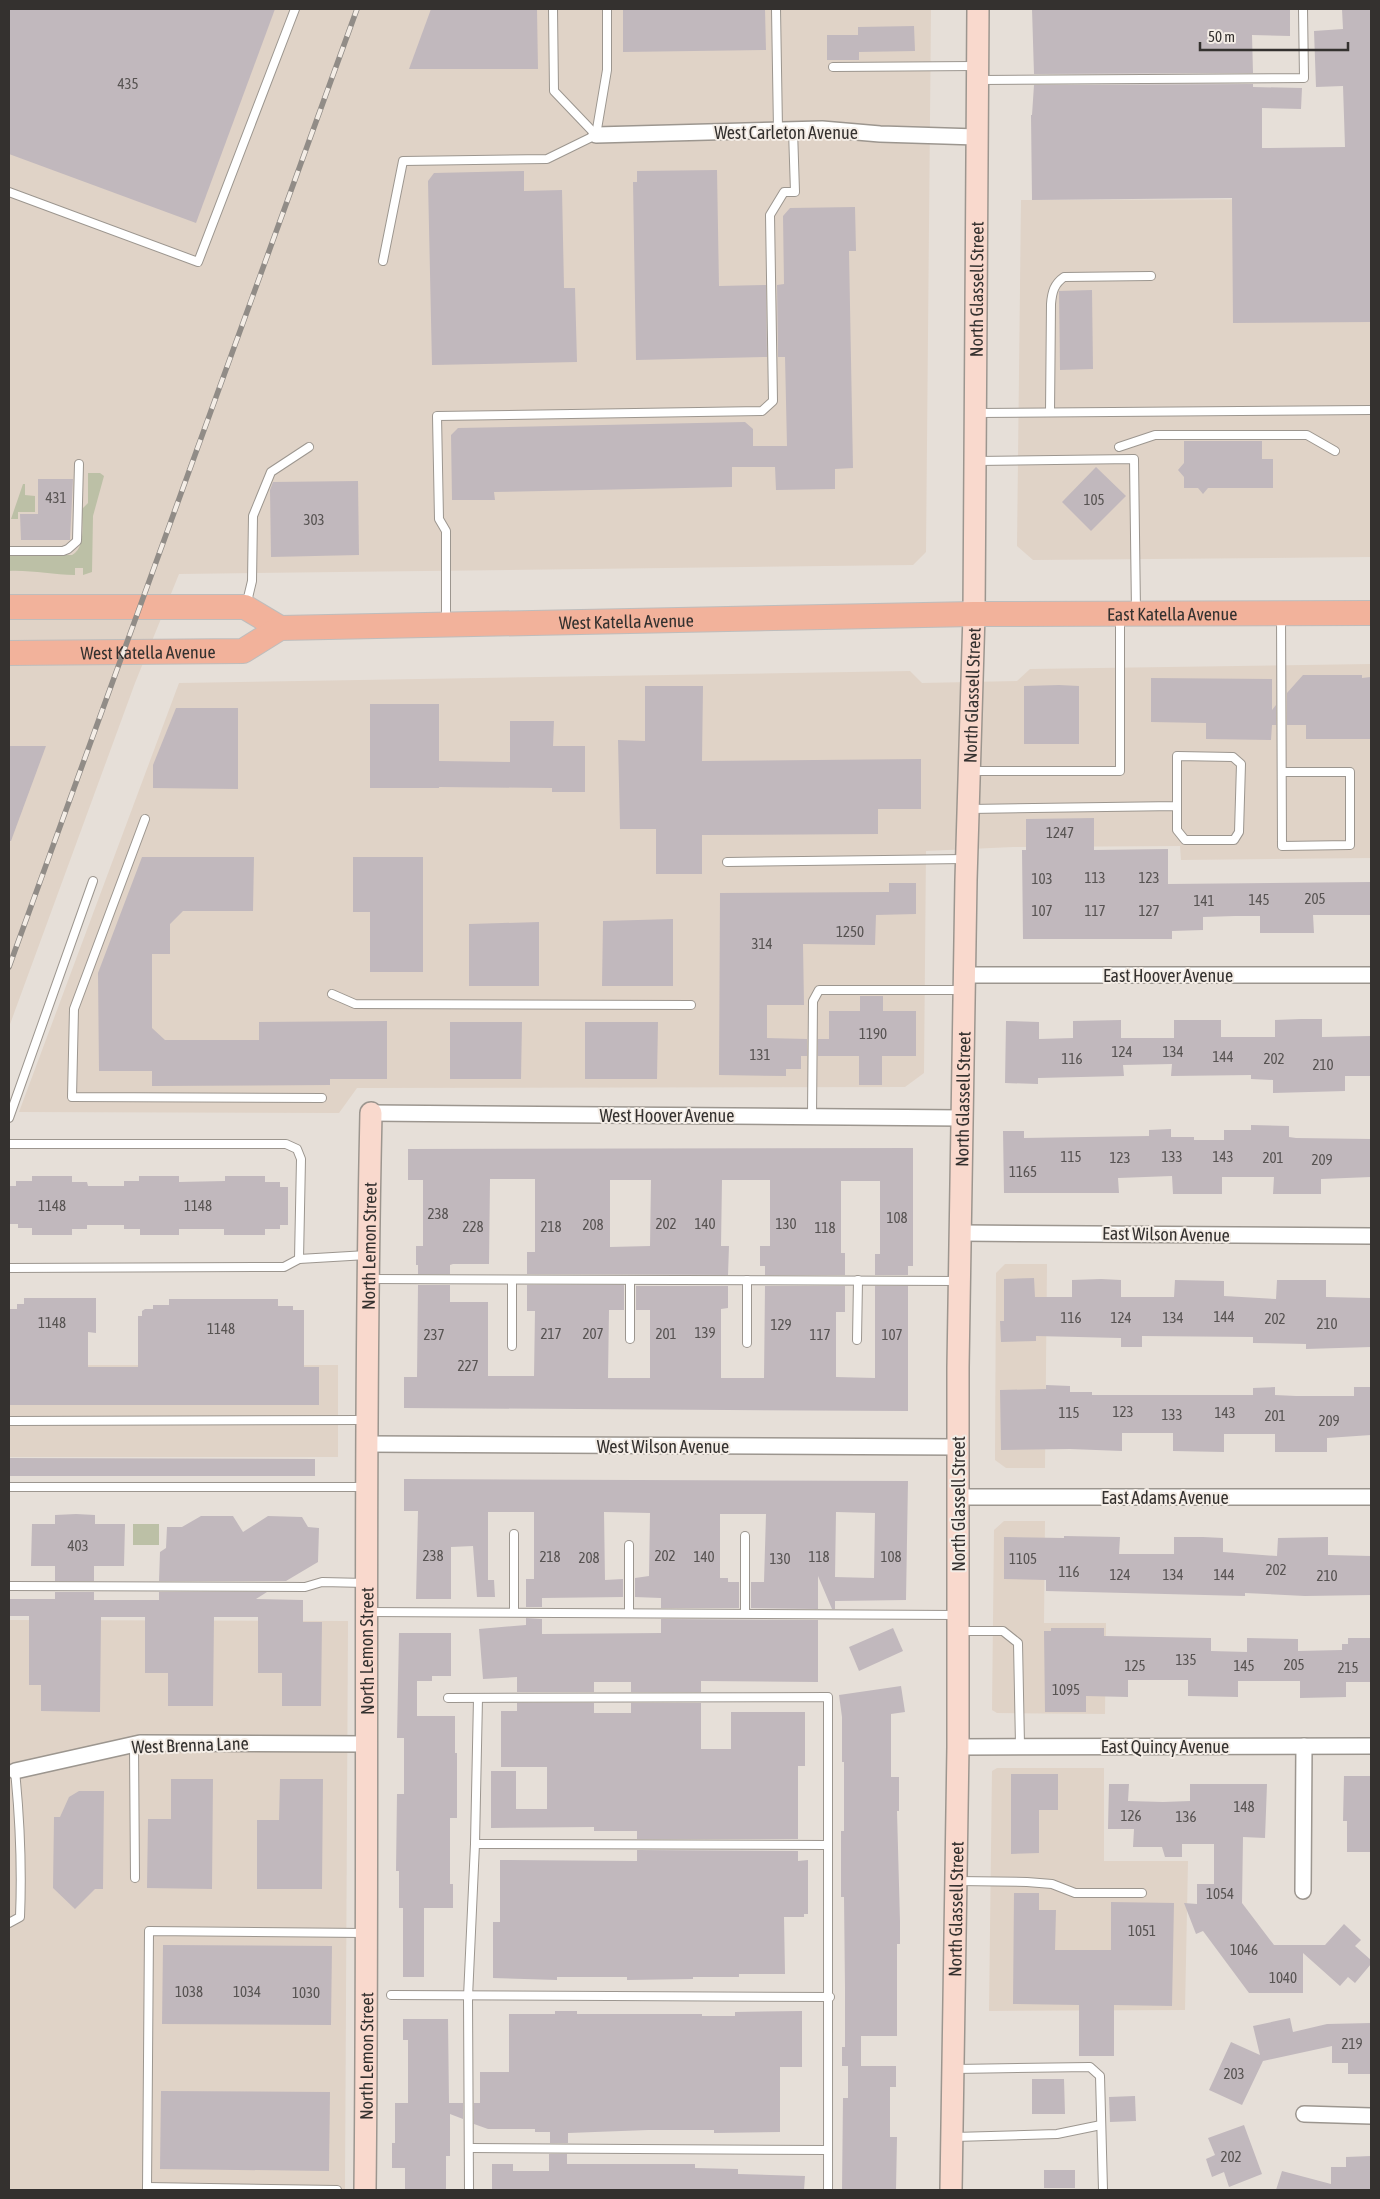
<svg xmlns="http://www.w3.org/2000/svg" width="1380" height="2199" font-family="'Asap Condensed',sans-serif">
  <rect width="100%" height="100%" fill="#e6dfd8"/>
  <g fill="#e0d3c7">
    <path d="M9,9h922l-5,543 -13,13 -734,9 -44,109 -126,344z"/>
    <path d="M1371,199v358l-338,3 -16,-14 4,-346z"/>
    <path d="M1371,664v194l-190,2 -1,-14 -167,1 -87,4 -2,222 -19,14 -548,1 -18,25 -320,-1 160,-429 731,-12 12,12 95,-2 13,-12z"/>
    <path d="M1005,1264h42l-2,204h-39l-11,-8 1,-187z"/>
    <rect x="9" y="1365" width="329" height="92"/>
    <path d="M1004,1521h41l-1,102h62l-1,91 -108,-1 -5,-3 2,-180z"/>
    <path d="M9,1620l339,1 -3,569h-336z"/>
    <path d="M997,1768h107v93h84l-3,149 -196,1 3,-240z"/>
  </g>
  <g fill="#bcc0a6">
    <path d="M88,473h12l4,3 -11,40 -1,56 -9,3v-7h-8v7c-23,0 -43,-5 -66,-4v-16h63c14,-8 10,-31 10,-46l6,-6z"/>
    <path d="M23,484h2v11l10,1v16h-17v7h-7z"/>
    <rect x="133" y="1524" width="26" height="21"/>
  </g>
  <g fill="#c1b8bd" fill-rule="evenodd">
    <path d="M9,9h266l-79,214 -187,-69z"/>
    <path d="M431,9h106l1,60h-129z"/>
    <path d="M623,9h142l1,41 -143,2z"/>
    <path d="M1032,9h258v27l-38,-1 1,38 -219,1z"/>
    <path d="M1342,9h29v313l-138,1 -1,-125 -200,2 -1,-85h1l2,-30 219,-1v3l49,1 -1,21 -39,-1v40l83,-1 -2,-61 -27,1 -2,-56 29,-2z"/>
    <path d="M914,26l1,25 -56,1v8h-32v-25h31v-8z"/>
    <path d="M717,170l2,116 47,-1 1,72 -131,3 -3,-178h4v-11z"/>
    <path d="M524,171v20l38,-1 2,98h11l2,74 -145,3 -4,-184 6,-8z"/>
    <path d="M855,207l1,44h-7l4,217 -18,1v20l-59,1 -1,-23h-43v20l-238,5 1,8h-43l-1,-65 7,-7 287,-6 8,7v17h34l-2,-89h-7l-1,-72 7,-1 -1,-68 7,-8z"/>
    <path d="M1092,290l1,79 -33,1 -1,-79z"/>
    <path d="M1184,441h78v18h11v29h-65l-5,6 -5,-6h-14v-11l-6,-7 6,-7z"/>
    <path d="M1096,467l30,29 -35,35 -29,-29z"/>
    <path d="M38,479h35l-3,61h-49l-1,-26h18z"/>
    <path d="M358,481l1,74 -88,2 -1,-67 3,-8z"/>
    <path d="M1303,675h59v3l9,-1v62h-65v-14h-19v-32z"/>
    <path d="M1151,678l121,1v31l4,-5v20h-4l-1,15 -65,-1v-16l-55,-1z"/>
    <path d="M1059,685l20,1v58h-55v-58z"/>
    <path d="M645,686h58l-1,75 219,-2v50h-43v25l-176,1v39h-46v-45h-36l-2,-89 27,1z"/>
    <path d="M370,704h69v57l71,1v-41h44l-1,25h32v46h-33v-4l-113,-1v1h-69z"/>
    <path d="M176,708h62v81l-85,-1v-23z"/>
    <path d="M9,746h37l-35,95h-2z"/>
    <path d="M1094,818v32l74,-1v35l203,-2v33h-58l1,18h-54v-17h-25l-32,1v13l-31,1v8h-149l-1,-89h4v-31z"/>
    <path d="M142,857h112l-1,54h-70l-13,13v30h-18v74l13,12h94v-18l128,-1v58h-57v6l-178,1v-15h-53l-1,-98z"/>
    <path d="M353,857h70v115h-53v-60h-17z"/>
    <path d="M889,883h27v31l-40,1 -1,30 -72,-1 1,61h-37v33l40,1v17h-6v13h-15v7l-67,-1 1,-182 169,-1z"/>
    <path d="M673,919v67h-71l1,-65z"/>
    <path d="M539,922v64h-70v-62z"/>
    <path d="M860,996h23v15h33v45h-34v29h-23v-29h-41v-17h11v-28h31z"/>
    <path d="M1301,1019h21v18l49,-1v40h-26v15l-72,2v-13l-22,-1v-4l-80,1 1,-12 -49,1 1,11 -86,2v6l-33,-1 1,-62 33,1v17l34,-1v-17l48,-1v18h53v-18h47v17h54v-17z"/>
    <path d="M450,1022h72l-1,57h-71z"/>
    <path d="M585,1022h73l-1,57h-72z"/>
    <path d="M1251,1125l38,1v11l7,1 75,1v38l-50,2v15h-48l1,-17h-52v17h-49l-1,-18 -54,2 1,15h-115l-1,-62h21v7l125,-2v-6l22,-1v8h23v3h30v-10h27z"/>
    <path d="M913,1148v118h-5v9h-33v-21h5v-73h-39v72h4v22h-80v-9h-5v-20h10v-66h-48l-1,66h8l-1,29 -201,-1v-22h8v-73h-45l-1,85h-36l-3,1v9h-32v-9h-2v-19h7v-66h-15v-31zM610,1180h41l-1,66 -40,1z"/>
    <path d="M32,1176h40v6h15l1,4h36v-5h15v-5h40v6l46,-1v-5h40v6h15v5h8v38h-8v4h-15v6h-41v-6h-45v6h-39v-6h-16v-4h-37v4h-15v6h-40v-7h-14v-4h-9v-38h7v-5h16z"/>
    <path d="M1034,1278l1,19h37v-17l29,-1 20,1v17h53l1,-17 49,1v15l52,3 1,-19h49v17l45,1v49l-65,2v-5l-53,-1v-6l-111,-1v11h-21v-9l-85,-2v5l-35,1 -1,-21h4v-42z"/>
    <path d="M418,1285h32v17h38v74h46l1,-65h-8v-26h97v25h-15l-1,68h42v-68h-14v-24h92v22l-7,1v69h43l1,-92h80v26h-9v65l39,1v-92h33v125l-504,-3v-31h13z"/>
    <path d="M24,1298h72v35l-8,-1v35h50v-51h4v-5l3,-2h8v-4h16v-6h109v7h15v4h11v57h15v38h-310v-96h8v-5h7z"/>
    <path d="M1046,1385l24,1v6h22v3h161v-7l22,-1v8l21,1h58v-9h17v48l-44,3v14h-52v-18h-51v18l-51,-1v-18h-51v18l-52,-2 -69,1 -1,-60 46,-1z"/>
    <path d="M9,1458l306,1v17h-306z"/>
    <path d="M404,1479l504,2 -2,119 -71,1v8h-3l-14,-33v33l-67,-1v-26h13l2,-68h-46v64h8v4h11v26h-78v-10l-26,-1v-19l14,-2 1,-63 -46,-1 1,68 18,-1v18l-81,1v9h-16v-28h8v-67h-46v68h6l1,17h-18l-4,-51 -22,1v52h-35l2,-88h-14zM836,1512l39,1 -1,65 -39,-1z"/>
    <path d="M76,1514l19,1v9h30l-1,42h-30v15h-39v-15h-24l1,-42h23v-9z"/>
    <path d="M201,1516h32l10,16 25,-16 34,1 6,10 11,1 -1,34 -32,19h-127l1,-29 6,-4 1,-21h15z"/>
    <path d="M1064,1536l56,1 -1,17h55v-17h29l20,1v14l54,4 1,-18 50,-1v18l43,1v39l-66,1 -60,-3v3l-199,-5v-11l-42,-1v-42l60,1z"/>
    <path d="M55,1592h39v8h65v-8h108l-11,7 47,1v22h19l-1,84h-39v-33h-24v-56h-44l-1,89h-45v-33h-23v-56h-44l-1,95 -59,-1v-26h-12v-69h-20v-17h46z"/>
    <path d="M526,1618l16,1v15l119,-1v-14l157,1v62l-117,-1v11h-70v-10h-37v10h-77v-15l-34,2 -4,-50 47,-4z"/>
    <path d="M893,1628l10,23 -44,20 -10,-24z"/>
    <path d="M1051,1628h53v8l107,2v13l36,1v-14l51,1v12l44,-1v-6h6v-6h23v44h-25v15l-46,1v-17h-62v16l-50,-1v-16h-60v17l-42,-1v16h-41l-1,-81h7z"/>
    <path d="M399,1633h52v43h-19v5h-15v35h38v37h2v65h-7v66h3v24h-29v69h-21v-69h-4v-37h-3l1,-77h7v-56h-7z"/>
    <path d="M901,1686l4,26 -14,2v63h8v34h-2l3,111v22h-3v92h-36v30h35v21h-6v50h7l-1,53h-54l1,-92h5v-32h-6v-19h3v-59l-1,-91h-3v-66h3v-69h-2v-45l-3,-22z"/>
    <path d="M517,1703h77v10h37v-10h70v46h30v-37h74v54h-7v73h-161v-8h-43v-4l-103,1v-57h25v38h31v-42h-46v-56h16z"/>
    <path d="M1011,1774h47v36h-19v43l-28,1z"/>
    <path d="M1344,1776h27v76h-24v-31h-4z"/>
    <path d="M171,1779h42l-1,110 -65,-1 1,-69h23z"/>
    <path d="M280,1779h43l-1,110h-65v-69h22z"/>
    <path d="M1109,1784h20l-1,17 35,1 27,-1v-17h77l-2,54 -22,-1 -1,66 32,42h51l19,-21 17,16 -6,6 16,14v4l-16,19 -7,-6 -8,9 -37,-33v40h-54l-46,-62 -7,3 -12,-31 13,1v-20h17v-40h-32v13h-17l-3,-10h-29l1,-18h-26z"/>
    <path d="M79,1791h25l-1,98h-8l-20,20 -22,-21 1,-71h6l9,-20z"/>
    <path d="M637,1850l161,1v10l10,-1v54h-4v3h-20l1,57h-46v3h-46v2l-66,1v-3h-70v3l-64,-2v-56h7v-62l137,1z"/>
    <path d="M1014,1893h25v17h17l-1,40h56v-48l63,1 -2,103 -58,-1v51h-35v-51l-66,-1z"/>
    <path d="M163,1945l169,1 -1,79 -169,-1z"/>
    <path d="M555,2011h22v3h125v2h33v-4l67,-1v56h-22v65l-66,1v-3h-66l-80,3v10h-18v-11h-15v-3h-47l-14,-5v-21h6v-31h29v-58h46z"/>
    <path d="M1290,2018l3,14 34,-8 44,-1v51h-23v-11h-16v-17l-69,15 -21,44 -33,-15 22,-48 29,13 -7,-29z"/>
    <path d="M403,2019h45l1,84h14v16l-13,-5v42h-4v34h-41v-22h-13v-25h3v-40h13v-63h-5z"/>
    <path d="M1032,2079h32l1,35h-33z"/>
    <path d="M161,2091l169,1 -1,79 -169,-2z"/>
    <path d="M1135,2096l1,25 -26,1 -1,-25z"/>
    <path d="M1244,2125l18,49 -33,13 -5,-15 -12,5 -6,-18 9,-4 -7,-17z"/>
    <path d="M549,2154h18v10h128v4l43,1v5l67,2 -1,14h-312v-26h21v7h36z"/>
    <path d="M1371,2156v34h-95l6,-19 49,13v-17h15v-10z"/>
    <rect x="1044" y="2170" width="31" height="18"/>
  </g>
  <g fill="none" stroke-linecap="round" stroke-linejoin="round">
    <defs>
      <g id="lane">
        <path d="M553,9l1,82 42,44"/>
        <path d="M776,9l2,121"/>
        <path d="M833,67l142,-1"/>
        <path d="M980,80l324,-2 -1,-69"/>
        <path d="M596,135l11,-65v-61"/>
        <path d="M9,192l189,70 97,-253"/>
        <path d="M383,261l20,-100 144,-2 49,-24"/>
        <path d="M1050,412l1,-108c1,-12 3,-20 13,-27l87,-1"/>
        <path d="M976,413l395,-3"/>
        <path d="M1119,447l36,-12h152l28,16"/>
        <path d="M976,461l158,-2 2,152"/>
        <path d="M9,551h54l5,-2 9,-8 2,-77"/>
        <path d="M246,606l6,-25 1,-65 18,-44 38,-25"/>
        <path d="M1281,615c1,77 1,154 1,231l68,-1v-73h-68"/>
        <path d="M446,623v-92l-7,-12 -2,-103 325,-5 11,-10 -3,-186 14,-23h11l-2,-62"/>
        <path d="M970,771h150v-156"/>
        <path d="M970,809l207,-3v-50l56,1 8,7 -2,68 -5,8h-49l-8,-10v-24"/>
        <path d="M145,819l-71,190 -2,88 250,1"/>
        <path d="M727,862l238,-3"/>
        <path d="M332,994l23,10 336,1"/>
        <path d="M812,1116l1,-115 6,-11h143"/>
        <path d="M9,1118l84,-237"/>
        <path d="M9,1144h277l11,5 4,10 -2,100"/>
        <path d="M9,1268l275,-1 15,-8 68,-4"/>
        <path d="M369,1279l589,2"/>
        <path d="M630,1280v59"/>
        <path d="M857,1340l1,-60"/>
        <path d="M747,1343v-63"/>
        <path d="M512,1346v-66"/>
        <path d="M9,1421l356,-1"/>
        <path d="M9,1487h355"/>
        <path d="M514,1534v78"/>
        <path d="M629,1545v68"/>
        <path d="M9,1586l296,1 17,-5 44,1"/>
        <path d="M368,1612l588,3"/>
        <path d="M745,1613v-77"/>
        <path d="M960,1631h43l15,12 2,102"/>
        <path d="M448,1698l380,-1c-1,165 1,329 0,493"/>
        <path d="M134,1745l1,133"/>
        <path d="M475,1844l352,1"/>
        <path d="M957,1881l70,1 25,2 23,9h67"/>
        <path d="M9,1923l11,-6c2,-49 0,-97 -5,-146h-3"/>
        <path d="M391,1995l439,2"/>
        <path d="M955,2069l135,-2 10,9 3,114"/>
        <path d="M954,2137l103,-3 44,-9"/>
        <path d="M470,2148l358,2"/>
        <path d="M147,2187l190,3"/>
        <path d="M147,2190l2,-259 216,2"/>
        <path d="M469,2190l-1,-193 7,-153 3,-146"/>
      </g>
      <g id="street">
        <path d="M596,135l226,-6 58,5 97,3"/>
        <path d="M964,975h407"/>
        <path d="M371,1113l591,5"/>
        <path d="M961,1233l410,3"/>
        <path d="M367,1444l591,3"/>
        <path d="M958,1497h413"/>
        <path d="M958,1747l413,-1"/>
        <path d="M15,1771l125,-28 228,1"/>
        <path d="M1303,1891l1,-145"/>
        <path d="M1304,2114l67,2"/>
      </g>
      <g id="secondary">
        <path id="s1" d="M365,2190c4,-359 -2,-718 6,-1077"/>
        <path id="s2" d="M951,2190l7,-443v-380l8,-487 8,-266 4,-605"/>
      </g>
      <g id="primary">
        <path d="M9,607h236l35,21"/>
        <path id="s3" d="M9,653l234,-2 37,-23 694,-14 397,-1"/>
      </g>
    </defs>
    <use href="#lane" stroke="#9c968f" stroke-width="10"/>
    <use href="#street" stroke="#9c968f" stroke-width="18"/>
    <use href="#secondary" stroke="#9c968f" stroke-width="24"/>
    <use href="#primary" stroke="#bebdbc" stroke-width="26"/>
    <use href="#lane" stroke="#fff" stroke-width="8"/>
    <use href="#street" stroke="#fff" stroke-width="15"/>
    <use href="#secondary" stroke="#f9d9cd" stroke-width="21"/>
    <use href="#primary" stroke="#f2b29b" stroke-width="24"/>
    <defs>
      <path id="rail" d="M9,967l348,-958"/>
    </defs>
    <use href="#rail" stroke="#918c87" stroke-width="5.5"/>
    <use href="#rail" stroke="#f4ede6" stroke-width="4" stroke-dasharray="11" stroke-linecap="butt"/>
  </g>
  <g text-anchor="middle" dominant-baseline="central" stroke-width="4" stroke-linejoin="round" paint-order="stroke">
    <g font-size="15" fill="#575352">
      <text x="128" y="83">435</text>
      <text x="56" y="497">431</text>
      <text x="1094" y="499">105</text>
      <text x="314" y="519">303</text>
      <text x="1060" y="832">1247</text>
      <text x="1095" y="877">113</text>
      <text x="1149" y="877">123</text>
      <text x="1042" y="878">103</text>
      <text x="1315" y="898">205</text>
      <text x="1259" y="899">145</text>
      <text x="1204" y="900">141</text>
      <text x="1042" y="910">107</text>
      <text x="1095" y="910">117</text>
      <text x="1149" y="910">127</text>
      <text x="850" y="931">1250</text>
      <text x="762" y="943">314</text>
      <text x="873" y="1033">1190</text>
      <text x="1122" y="1051">124</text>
      <text x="1173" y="1051">134</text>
      <text x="760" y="1054">131</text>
      <text x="1223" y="1056">144</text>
      <text x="1072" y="1058">116</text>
      <text x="1274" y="1058">202</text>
      <text x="1323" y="1064">210</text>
      <text x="1071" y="1156">115</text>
      <text x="1172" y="1156">133</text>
      <text x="1223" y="1156">143</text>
      <text x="1120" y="1157">123</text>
      <text x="1273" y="1157">201</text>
      <text x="1322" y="1159">209</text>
      <text x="1023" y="1171">1165</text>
      <text x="52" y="1205">1148</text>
      <text x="198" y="1205">1148</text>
      <text x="438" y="1213">238</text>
      <text x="897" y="1217">108</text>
      <text x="666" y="1223">202</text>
      <text x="705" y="1223">140</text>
      <text x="786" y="1223">130</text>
      <text x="593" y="1224">208</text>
      <text x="473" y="1226">228</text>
      <text x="551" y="1226">218</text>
      <text x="825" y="1227">118</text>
      <text x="1224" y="1316">144</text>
      <text x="1071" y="1317">116</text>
      <text x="1121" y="1317">124</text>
      <text x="1173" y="1317">134</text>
      <text x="1275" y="1318">202</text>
      <text x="52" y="1322">1148</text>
      <text x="1327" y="1323">210</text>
      <text x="781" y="1324">129</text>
      <text x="221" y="1328">1148</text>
      <text x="705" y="1332">139</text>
      <text x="551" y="1333">217</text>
      <text x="593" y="1333">207</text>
      <text x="666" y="1333">201</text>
      <text x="434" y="1334">237</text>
      <text x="820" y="1334">117</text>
      <text x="892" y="1334">107</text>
      <text x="468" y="1365">227</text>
      <text x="1123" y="1411">123</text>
      <text x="1069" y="1412">115</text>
      <text x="1225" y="1412">143</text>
      <text x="1172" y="1414">133</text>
      <text x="1275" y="1415">201</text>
      <text x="1329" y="1420">209</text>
      <text x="78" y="1545">403</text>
      <text x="433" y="1555">238</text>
      <text x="665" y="1555">202</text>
      <text x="550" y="1556">218</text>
      <text x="704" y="1556">140</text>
      <text x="819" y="1556">118</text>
      <text x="891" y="1556">108</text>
      <text x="589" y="1557">208</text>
      <text x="780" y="1558">130</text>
      <text x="1023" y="1558">1105</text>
      <text x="1276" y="1569">202</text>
      <text x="1069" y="1571">116</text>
      <text x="1120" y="1574">124</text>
      <text x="1173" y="1574">134</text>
      <text x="1224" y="1574">144</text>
      <text x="1327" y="1575">210</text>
      <text x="1186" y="1659">135</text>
      <text x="1294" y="1664">205</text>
      <text x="1135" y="1665">125</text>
      <text x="1244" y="1665">145</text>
      <text x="1348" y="1667">215</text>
      <text x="1066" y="1689">1095</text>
      <text x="1244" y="1806">148</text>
      <text x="1131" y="1815">126</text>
      <text x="1186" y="1816">136</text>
      <text x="1220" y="1893">1054</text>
      <text x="1142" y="1930">1051</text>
      <text x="1244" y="1949">1046</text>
      <text x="1283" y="1977">1040</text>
      <text x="189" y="1991">1038</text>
      <text x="247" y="1991">1034</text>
      <text x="306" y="1992">1030</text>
      <text x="1352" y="2043">219</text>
      <text x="1234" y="2073">203</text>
      <text x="1231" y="2156">202</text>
    </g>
    <g font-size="18" fill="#34312f" stroke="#f4ede6">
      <text x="786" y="132">West Carleton Avenue</text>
      <text stroke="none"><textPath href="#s2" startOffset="1901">North Glassell Street</textPath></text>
      <text stroke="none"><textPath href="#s3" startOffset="1170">East Katella Avenue</textPath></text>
      <text stroke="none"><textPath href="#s3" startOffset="624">West Katella Avenue</textPath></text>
      <text stroke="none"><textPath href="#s3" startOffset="139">West Katella Avenue</textPath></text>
      <text stroke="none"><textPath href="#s2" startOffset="1495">North Glassell Street</textPath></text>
      <text x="1168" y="975">East Hoover Avenue</text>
      <text stroke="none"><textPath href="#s2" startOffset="1091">North Glassell Street</textPath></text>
      <text x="667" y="1115">West Hoover Avenue</text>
      <text transform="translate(1166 1234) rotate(1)">East Wilson Avenue</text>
      <text stroke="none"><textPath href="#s1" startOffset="944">North Lemon Street</textPath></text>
      <text x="663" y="1446">West Wilson Avenue</text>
      <text x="1165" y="1497">East Adams Avenue</text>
      <text transform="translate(958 1504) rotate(-90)">North Glassell Street</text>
      <text stroke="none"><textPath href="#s1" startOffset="539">North Lemon Street</textPath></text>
      <text transform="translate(190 1745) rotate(-2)">West Brenna Lane</text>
      <text x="1165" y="1746">East Quincy Avenue</text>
      <text stroke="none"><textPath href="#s2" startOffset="281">North Glassell Street</textPath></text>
      <text stroke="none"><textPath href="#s1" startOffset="134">North Lemon Street</textPath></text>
    </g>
  </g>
  <rect width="1380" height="2199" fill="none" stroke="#34312f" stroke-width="20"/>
  <path d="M1200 42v8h148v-8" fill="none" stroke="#34312f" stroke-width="2.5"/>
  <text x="1208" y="42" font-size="15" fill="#34312f" stroke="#f4ede6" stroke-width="4" paint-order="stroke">50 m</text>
</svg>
